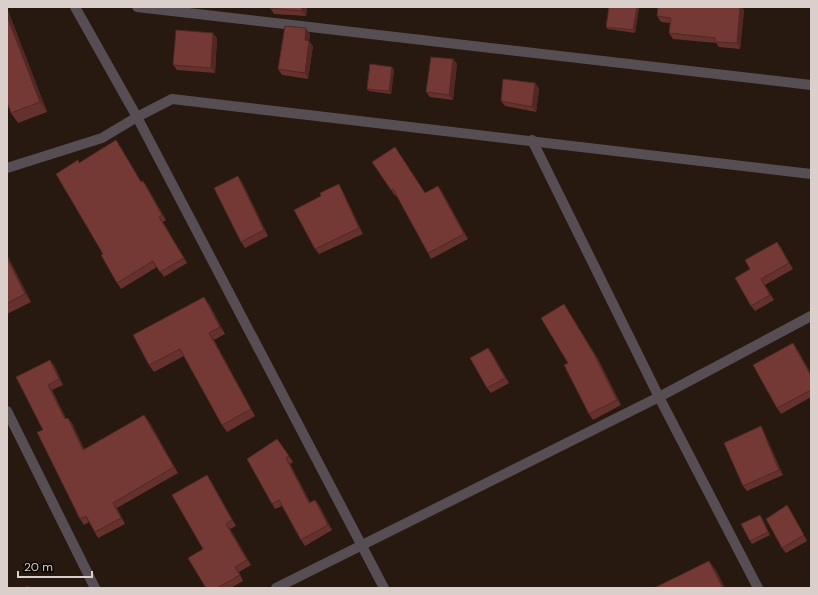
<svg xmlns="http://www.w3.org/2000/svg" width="818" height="595" font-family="'DM Sans',sans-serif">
  <rect width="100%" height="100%" fill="#271810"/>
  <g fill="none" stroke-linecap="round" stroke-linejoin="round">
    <g stroke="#564e53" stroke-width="10">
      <path d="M137,7l674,78"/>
      <path d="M532,140l127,257 99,191"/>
      <path d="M7,168l95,-30 35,-21"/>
      <path d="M7,411l88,177"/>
      <path d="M276,588l383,-191 152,-81"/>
    </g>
    <g stroke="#564e53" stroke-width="10">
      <path d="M75,7l62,110 247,471"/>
      <path d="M137,117l35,-18 639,75"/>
    </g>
  </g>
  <g fill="#64312d">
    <path d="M270,7h37l-1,9 -32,-2 -4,-6z"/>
    <path d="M637,7h1l1,1 -4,25 -27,-4 -2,-2z"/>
    <path d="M658,7h83l3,3 -4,39 -21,-2 -3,-4 -43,-4 -4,-6 1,-10 -9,-1 -4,-6z"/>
    <path d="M7,8l40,104 -29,11 -7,-10z"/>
    <path d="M310,34l-1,7 4,5 -5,33 -26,-4 -4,-6z"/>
    <path d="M217,38l-2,35 -38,-3 -4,-5z"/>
    <path d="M453,59l4,5 -4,36 -23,-3 -4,-5z"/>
    <path d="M392,67l2,3 -3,24 -22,-3 -2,-2z"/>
    <path d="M535,83l4,6 -3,23 -31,-6 -4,-5z"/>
    <path d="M120,146l21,36 2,-1 4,6 19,33 -3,2 24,41 -23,14 -7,-10 -36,22 -4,-6 -14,-29 -23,-91z"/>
    <path d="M372,162l53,31 13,-7 4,6 26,47 -37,20 -3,-6 -31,-58 -2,1z"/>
    <path d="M242,182l26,54 -23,12 -4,-6z"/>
    <path d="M342,190l21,44 -44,20 -4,-5z"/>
    <path d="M777,242l16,27 -28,16 9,15 -19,11 -4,-5 -1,-37z"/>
    <path d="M7,255l24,47 -24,12z"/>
    <path d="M209,304l16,30 -11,6 41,76 -28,16 -5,-7 -38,-69 -30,16 -5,-7z"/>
    <path d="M564,304l34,55 23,46 -28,15 -4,-6 -21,-51z"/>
    <path d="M488,348l4,5 17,30 -18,10 -4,-5z"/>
    <path d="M797,349l14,25v23l-30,17 -4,-6z"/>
    <path d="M54,365l9,20 -11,5 14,29 6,4 12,26 64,-29 30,53 -61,35 8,16 -27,14 -9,-16 -5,3 -4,-6 -37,-89 -27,-53z"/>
    <path d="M761,426l3,6 19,43 -36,16 -4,-5z"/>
    <path d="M277,439l16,23 -3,2 20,38 9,3 13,25 -27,16 -4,-6 -19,-34 -7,3 -3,-5z"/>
    <path d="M211,481l25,45 -6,3 21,36 -12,7 4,9 -12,7h-25l-3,-39z"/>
    <path d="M787,505l4,6 16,30 -21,12 -4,-5z"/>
    <path d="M762,518l8,17 -18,9 -2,-3z"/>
  </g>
  <g fill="#512824">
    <path d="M302,7h5l-1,9 -4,-5z"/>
    <path d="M637,7h1l1,1 -4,25 -2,-3z"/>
    <path d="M740,7h1l3,3 -4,39 -3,-6z"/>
    <path d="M7,8l40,104 -7,-10 -33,-86z"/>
    <path d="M306,28l4,6 -1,7 4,5 -5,33 -3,-6v-33z"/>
    <path d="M213,33l4,5 -2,35 -4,-5z"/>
    <path d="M453,59l4,5 -4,36 -4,-5z"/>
    <path d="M392,67l2,3 -3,24 -2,-3z"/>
    <path d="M535,83l4,6 -3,23 -4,-5z"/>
    <path d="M116,140l4,6 25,42 -4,-6z"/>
    <path d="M238,176l4,6 26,54 -4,-6z"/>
    <path d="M143,181l4,6 19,33 -4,-5z"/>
    <path d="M339,184l3,6 21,44 -4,-6z"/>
    <path d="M438,186l4,6 26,47 -4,-5z"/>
    <path d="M159,217l4,5 24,41 -3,-5z"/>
    <path d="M777,242l4,5 12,22 -4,-6z"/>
    <path d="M7,255l24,47 -6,-8 -18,-36z"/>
    <path d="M761,279l4,6 9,15 -4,-5z"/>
    <path d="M204,297l5,7 16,30 -5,-7z"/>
    <path d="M564,304l34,55 23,46 -4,-5z"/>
    <path d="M209,333l5,7 41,76 -4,-7z"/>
    <path d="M793,343l4,6 14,25v2z"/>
    <path d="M488,348l4,5 17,30 -4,-5z"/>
    <path d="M50,360l4,5 9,20 -4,-6z"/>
    <path d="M48,385l4,5 17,34 -4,-5z"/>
    <path d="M144,415l4,5 30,53 -4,-6z"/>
    <path d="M68,418l4,5 15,32 -4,-5z"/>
    <path d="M761,426l3,6 19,43 -4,-5z"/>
    <path d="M286,458l4,6 23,44 -4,-5z"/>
    <path d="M207,475l4,6 25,45 -4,-6z"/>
    <path d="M315,500l4,5 13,25 -4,-5z"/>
    <path d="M113,503l4,5 8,16 -4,-6z"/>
    <path d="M760,515l2,3 8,17 -2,-3z"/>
    <path d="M226,524l4,5 21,36 -4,-5z"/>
    <path d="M709,561l7,9 9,18h-2z"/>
  </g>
  <g fill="#743934" stroke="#512824">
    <path d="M270,7h32v4l-32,-3z"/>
    <path d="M609,7h28l-4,23 -27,-3z"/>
    <path d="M658,7h82l-3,36 -22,-1v-4l-46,-5 2,-15 -14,-2z"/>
    <path d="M7,16l33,86 -29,11 -4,-11z"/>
    <path d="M285,26l21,2 -1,12 4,1 -4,32 -27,-4z"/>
    <path d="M176,30l37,3 -2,35 -38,-3z"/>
    <path d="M431,57l22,2 -4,36 -23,-3z"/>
    <path d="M370,64l22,3 -3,24 -22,-2z"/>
    <path d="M503,79l32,4 -3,24 -31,-6z"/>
    <path d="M116,140l25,42 2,-1 19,34 -3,2 25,41 -24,14 -7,-11 -36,22 -16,-28 2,-1 -47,-80 22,-14 1,3z"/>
    <path d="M395,147l30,46 13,-7 26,48 -36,19 -35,-64 -2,1 -19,-28z"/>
    <path d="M238,176l26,54 -23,12 -27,-54z"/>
    <path d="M339,184l20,44 -44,21 -21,-39 27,-14 -1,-3z"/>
    <path d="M777,242l12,21 -28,16 9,16 -19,11 -16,-28 15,-9 -5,-9z"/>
    <path d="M7,258l18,36 -18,9z"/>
    <path d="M204,297l16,30 -11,6 42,76 -29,16 -42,-76 -31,16 -16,-30z"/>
    <path d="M564,304l30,50 23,46 -28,14 -25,-49 4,-2 -27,-45z"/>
    <path d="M793,343l18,33v14l-34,18 -24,-43z"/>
    <path d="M488,348l17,30 -18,10 -17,-30z"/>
    <path d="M50,360l9,19 -11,6 17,34 3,-1 15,32 61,-35 30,52 -61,36 8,15 -26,14 -9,-16 -6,3 -43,-87 6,-2 -27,-53z"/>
    <path d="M761,426l18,44 -36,16 -19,-43z"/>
    <path d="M277,439l12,17 -3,2 23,45 6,-3 13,25 -27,15 -22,-40 -7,4 -25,-45z"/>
    <path d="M207,475l25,45 -6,4 21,36 -12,7 5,8 -23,13h-11l-18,-30 15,-9 -31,-54z"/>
    <path d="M787,505l17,30 -22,13 -16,-29z"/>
    <path d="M760,515l8,17 -18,9 -9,-17z"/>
    <path d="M709,561l14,27h-69z"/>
    <path d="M28,586l2,2h-6z"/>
  </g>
  <rect width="818" height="595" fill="none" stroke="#dacfca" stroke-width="16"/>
  <path d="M18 571v6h74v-6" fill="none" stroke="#dacfca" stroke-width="2"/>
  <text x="24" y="571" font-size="12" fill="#dacfca" stroke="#0b0503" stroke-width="3" paint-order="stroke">20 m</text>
</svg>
